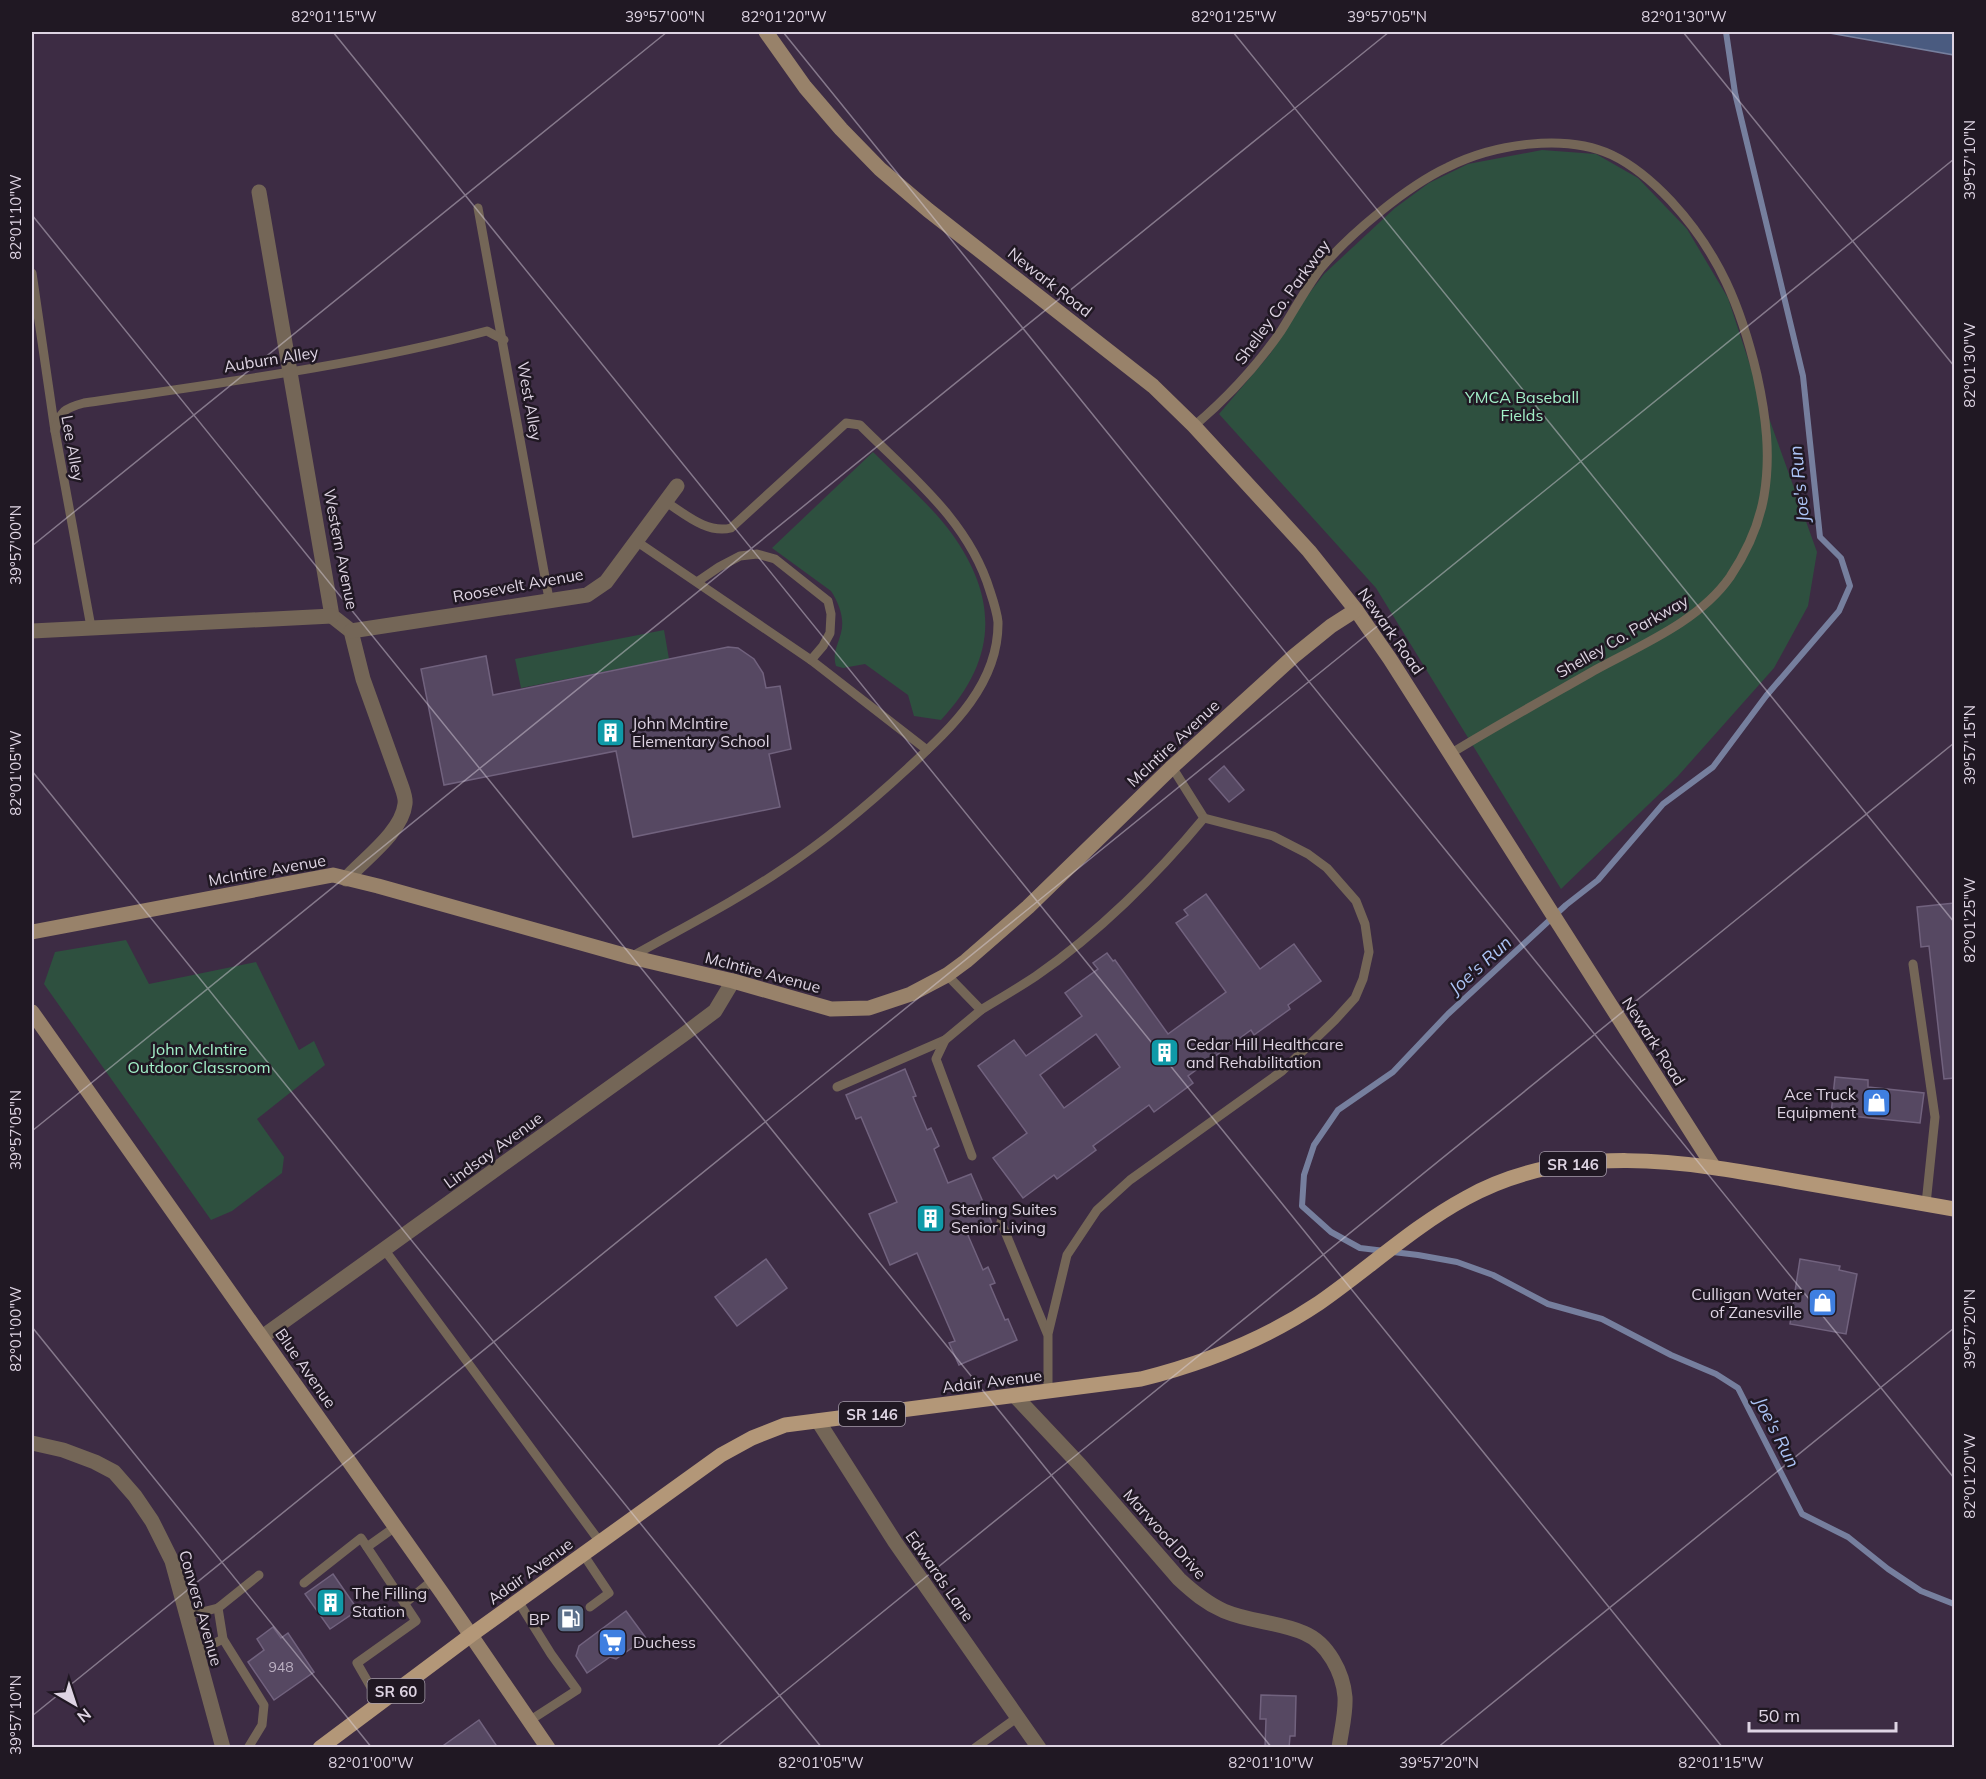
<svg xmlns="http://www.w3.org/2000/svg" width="1986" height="1779" font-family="Mulish,sans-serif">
  <rect width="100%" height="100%" fill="#3d2c44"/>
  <g fill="#2e503f">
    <path d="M1542,150l54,4 42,24 49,51 41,69 23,70 66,184 -9,54 -34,62 -96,108 -117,113 -185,-301 -157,-174 51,-60 34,-54 20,-26 71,-66 34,-25 39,-19z"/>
    <path d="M873,452c25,25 59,54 79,82 48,67 44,127 -11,186l-27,-4 -6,-21 -43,-31 -22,4 -7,-2c-4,-13 2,-21 5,-33 4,-14 -2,-30 -10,-42l-59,-43z"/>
    <path d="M664,630l5,29 -148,29 -6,-29z"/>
    <path d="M126,940l23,44 107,-22 43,88 15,-9 11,24 -68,54 27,38 -2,16 -50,38 -21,9 -167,-236 11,-32z"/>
  </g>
  <path fill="#4a5b80" stroke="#767f9e" stroke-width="1.5" d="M1824,32h130v23z"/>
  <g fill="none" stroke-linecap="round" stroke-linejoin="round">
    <path stroke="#767f9e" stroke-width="6" d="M1726,32l9,61 68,283 17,161 21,21 9,28 -11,25 -73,85 -53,71 -50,37 -65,76 -32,25 -118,109 -55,58 -55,38 -24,35 -10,30 -2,31 29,26 29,16 58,7 39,7 36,13 55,29 54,15 69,36 45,19 22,14 64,126 46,23 40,32 33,22 33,13"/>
  </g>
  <g fill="#564862" stroke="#71627e" stroke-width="1.5" fill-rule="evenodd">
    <path d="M728,647l10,1 16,11 9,14 3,15 14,-2 11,63 -22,5 11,53 -147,30 -17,-86 -172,34 -23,-116 65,-13 7,39z"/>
    <path d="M1224,766l20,24 -15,12 -20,-23z"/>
    <path d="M1206,894l54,75 34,-25 27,37 -33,24 2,4 -36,26 -3,-5 -63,46 5,7 -39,29 -5,-7 -56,41 3,4 -39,29 -3,-4 -31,23 -30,-40 34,-25 -49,-67 36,-26 12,16 56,-40 -17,-23 33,-24 -5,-6 14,-10 6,8 2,-1 53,74 58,-42 -50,-69 12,-8 -4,-5zM1096,1034l24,33 -56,41 -24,-33z"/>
    <path d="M1954,903v175l-10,1 -15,-133 -8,1 -4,-40z"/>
    <path d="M905,1069l11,27 -3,1 14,33 4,-2 8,18 -5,3 14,34 23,-9 21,49 -25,10 16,37 5,-3 7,16 -5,2 15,35 3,-1 9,21 -58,25 -10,-22 6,-2 -38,-88 -27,12 -21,-51 28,-12 -36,-85 -5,2 -10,-24z"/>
    <path d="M1835,1077l33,3v7l56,6 -4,30 -89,-9z"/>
    <path d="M766,1259l21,29 -50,38 -22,-29z"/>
    <path d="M1800,1259l40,7 -1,4 18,4 -11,60 -56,-10z"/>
    <path d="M333,1574l25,36 -28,19 -25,-35z"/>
    <path d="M626,1611l20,27 -30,21 -6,-2 -23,16 -11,-17 3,-10z"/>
    <path d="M273,1627l8,11 7,-5 26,39 -40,28 -26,-38 16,-12 -7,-11z"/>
    <path d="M1261,1695l35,1 -1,40h-5l-1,12h-24l1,-29h-6z"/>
    <path d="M479,1720l19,28h-58z"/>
  </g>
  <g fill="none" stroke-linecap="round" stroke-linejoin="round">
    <g stroke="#746657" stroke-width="9">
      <path d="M478,208l71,391"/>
      <path d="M32,273l23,158 36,196"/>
      <path d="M1194,426c33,-28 62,-59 87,-95 13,-21 25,-43 40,-63 29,-34 86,-82 127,-101 46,-23 117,-34 164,-12 23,11 42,28 59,46 48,52 70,106 86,174 9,41 14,80 7,121 -5,29 -18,57 -34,81 -31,44 -87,67 -133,92 -49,28 -98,55 -147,85"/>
      <path d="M55,431c5,-20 10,-23 29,-28 135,-20 271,-37 403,-72l17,9"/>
      <path d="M636,541l175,119 116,90"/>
      <path d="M697,582l22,-15 21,-11 17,-2 18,5 53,42 3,13 -1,19 -7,13 -12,14"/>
      <path d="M631,957c51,-29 105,-56 153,-89 45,-30 85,-64 124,-100 42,-39 91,-83 90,-146 -1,-10 -5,-22 -8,-31 -21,-70 -80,-116 -130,-166l-14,-2 -115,105c-24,6 -46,-14 -65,-26"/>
      <path d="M1913,964l22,153 -9,87"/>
      <path d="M947,975l34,35c18,-11 37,-22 55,-34 61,-42 121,-101 168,-158l-32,-51"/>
      <path d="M837,1087l108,-47"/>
      <path d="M972,1156l-36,-97 9,-19 36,-30"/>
      <path d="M1001,1222l46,111"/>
      <path d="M384,1249l216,293"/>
      <path d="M1048,1392v-58l19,-79 30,-45 33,-30 152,-109 53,-51 20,-22 8,-19 6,-27 -4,-28 -9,-23 -29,-33 -19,-14 -35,-18 -69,-18"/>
      <path d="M367,1547l28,-20"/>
      <path d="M583,1554l26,39 -19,14"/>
      <path d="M304,1583l57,-45 55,83 -59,42 23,40"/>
      <path d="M518,1601l33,53 26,36 -48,31"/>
      <path d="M405,1603l28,-23"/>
      <path d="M218,1608l5,31 41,66 -2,20 -14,23"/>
      <path d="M186,1616l32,-8 41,-33"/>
      <path d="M195,1653l28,-14"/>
      <path d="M975,1748l43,-31"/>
    </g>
    <g stroke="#746657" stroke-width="15">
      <path d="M259,192l73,424 19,15 12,48 38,106c2,6 5,13 4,19 -3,28 -41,55 -59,75"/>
      <path d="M32,631l300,-15"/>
      <path d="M351,631l236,-36 19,-13 71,-96"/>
      <path d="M262,1337l421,-302 32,-24 18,-30"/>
      <path d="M1015,1396l65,69 99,114c14,13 27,24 45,32 26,11 55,11 80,22 24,10 39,40 41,64 1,17 -4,34 -6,51"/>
      <path d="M818,1421l77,121 144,206"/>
      <path d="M32,1443l31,7 32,12 19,10 21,24 17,25 20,40 51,187"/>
    </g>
    <g stroke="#98826a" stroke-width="15">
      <path d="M766,32l39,55 36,42 39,40 48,41 225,176 41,40 115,125 47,59 34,49 323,507"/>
      <path d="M32,932l301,-57 45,11 253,71 102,24 98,28 38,-1 42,-14 36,-19 19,-14 62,-54 144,-140 122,-111 37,-30 25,-16"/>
      <path d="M32,1012l410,581 106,155"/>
    </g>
    <path stroke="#b39778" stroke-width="15" d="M320,1748l151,-113 250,-180 31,-17 33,-13 356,-46c64,-16 123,-39 178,-76 49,-34 95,-77 147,-105 102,-57 219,-37 328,-17 53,9 107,19 160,28"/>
  </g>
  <path fill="none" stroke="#ded4e3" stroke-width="1.5" stroke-opacity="0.45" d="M333,32l1390,1716M783,32l1171,1446M1233,32l721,890M1683,32l271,334M32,215l1240,1533M32,546l635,-514M32,771l790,977M32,1131l1357,-1099M32,1327l340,421M32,1716l1922,-1557M715,1748l1239,-1005M1437,1748l517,-420"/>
  <defs>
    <symbol id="building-square" viewBox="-11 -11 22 22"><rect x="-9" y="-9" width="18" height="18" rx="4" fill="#0f9aa8" stroke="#201823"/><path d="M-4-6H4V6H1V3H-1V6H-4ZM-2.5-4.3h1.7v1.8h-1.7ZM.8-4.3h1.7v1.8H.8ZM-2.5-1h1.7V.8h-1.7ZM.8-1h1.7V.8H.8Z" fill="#fff"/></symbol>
    <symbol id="shop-square" viewBox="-11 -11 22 22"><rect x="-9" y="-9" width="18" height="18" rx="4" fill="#3f7fe0" stroke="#201823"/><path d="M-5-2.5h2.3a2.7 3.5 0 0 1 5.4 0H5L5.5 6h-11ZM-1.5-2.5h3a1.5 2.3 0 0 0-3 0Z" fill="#fff"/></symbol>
    <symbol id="fuel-square" viewBox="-11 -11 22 22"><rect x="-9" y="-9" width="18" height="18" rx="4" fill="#5c6f8a" stroke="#201823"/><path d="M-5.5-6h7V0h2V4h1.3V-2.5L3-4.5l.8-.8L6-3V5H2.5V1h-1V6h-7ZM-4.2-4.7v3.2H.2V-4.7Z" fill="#fff"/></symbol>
    <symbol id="supermarket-square" viewBox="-11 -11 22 22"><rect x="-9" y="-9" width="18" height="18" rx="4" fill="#3f7fe0" stroke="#201823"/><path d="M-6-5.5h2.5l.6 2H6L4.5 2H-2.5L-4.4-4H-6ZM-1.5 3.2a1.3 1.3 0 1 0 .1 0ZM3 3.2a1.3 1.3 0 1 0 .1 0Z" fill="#fff"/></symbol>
  </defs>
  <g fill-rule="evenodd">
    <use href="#building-square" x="594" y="716" width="33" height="33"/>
    <use href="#building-square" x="1148" y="1036" width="33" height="33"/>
    <use href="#shop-square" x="1860" y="1086" width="33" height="33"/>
    <use href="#building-square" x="914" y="1202" width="33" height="33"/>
    <use href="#shop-square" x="1806" y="1286" width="33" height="33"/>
    <use href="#building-square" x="314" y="1586" width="33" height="33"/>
    <use href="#fuel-square" x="554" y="1602" width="33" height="33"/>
    <use href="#supermarket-square" x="596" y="1626" width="33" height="33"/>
  </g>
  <g text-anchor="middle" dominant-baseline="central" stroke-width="5" stroke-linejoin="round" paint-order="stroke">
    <g font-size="14" fill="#bcb1c3">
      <text x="281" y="1667">948</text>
    </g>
    <g fill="#201823" stroke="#a59ca9" stroke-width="1.5">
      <rect x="1540" y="1152" width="66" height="24" rx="4.5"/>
      <rect x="839" y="1402" width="66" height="24" rx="4.5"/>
      <rect x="367.5" y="1679" width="57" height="24" rx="4.5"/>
    </g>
    <g font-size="15" font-weight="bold" fill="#ded4e3">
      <text x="1573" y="1164">SR 146</text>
      <text x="872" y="1414">SR 146</text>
      <text x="396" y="1691">SR 60</text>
    </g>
    <g font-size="16" fill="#ded4e3" stroke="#201823">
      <text transform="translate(1050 282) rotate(38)">Newark Road</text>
      <text transform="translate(1282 302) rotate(-54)">Shelley Co. Parkway</text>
      <text transform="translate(271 359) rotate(-9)">Auburn Alley</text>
      <text transform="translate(530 401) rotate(80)">West Alley</text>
      <text transform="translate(73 448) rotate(80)">Lee Alley</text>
      <text transform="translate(341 549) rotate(79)">Western Avenue</text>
      <text transform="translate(518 585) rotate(-10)">Roosevelt Avenue</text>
      <text transform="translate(1391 631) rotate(55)">Newark Road</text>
      <text transform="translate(1622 636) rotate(-30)">Shelley Co. Parkway</text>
      <text transform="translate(1173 743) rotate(-43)">McIntire Avenue</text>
      <text transform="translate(267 870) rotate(-10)">McIntire Avenue</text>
      <text transform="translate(763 972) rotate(15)">McIntire Avenue</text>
      <text transform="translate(1654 1041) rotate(57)">Newark Road</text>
      <text transform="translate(493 1150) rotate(-36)">Lindsay Avenue</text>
      <text transform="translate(306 1368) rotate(55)">Blue Avenue</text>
      <text transform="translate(992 1381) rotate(-7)">Adair Avenue</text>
      <text transform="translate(1165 1534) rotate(48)">Marwood Drive</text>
      <text transform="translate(530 1571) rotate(-36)">Adair Avenue</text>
      <text transform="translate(940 1576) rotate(55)">Edwards Lane</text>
      <text transform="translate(201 1608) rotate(74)">Convers Avenue</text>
    </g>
    <g font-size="16" fill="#a2f0c8" stroke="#201823">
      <text x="1522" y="397">YMCA Baseball<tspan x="1522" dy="18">Fields</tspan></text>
      <text x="199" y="1049">John McIntire<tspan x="199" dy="18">Outdoor Classroom</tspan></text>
    </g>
    <g font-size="16" fill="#ded4e3" stroke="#201823" text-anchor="start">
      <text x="632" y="723">John McIntire<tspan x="632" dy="18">Elementary School</tspan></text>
      <text x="1186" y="1044">Cedar Hill Healthcare<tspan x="1186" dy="18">and Rehabilitation</tspan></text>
      <text x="1856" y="1094" text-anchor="end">Ace Truck<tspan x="1856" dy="18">Equipment</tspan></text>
      <text x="951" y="1209">Sterling Suites<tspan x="951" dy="18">Senior Living</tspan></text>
      <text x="1802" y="1294" text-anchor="end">Culligan Water<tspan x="1802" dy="18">of Zanesville</tspan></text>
      <text x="352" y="1593">The Filling<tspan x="352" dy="18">Station</tspan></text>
      <text x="550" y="1619" text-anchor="end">BP</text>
      <text x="633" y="1642">Duchess</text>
    </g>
    <g font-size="18" font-style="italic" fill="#acc4f6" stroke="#201823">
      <text transform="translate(1799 484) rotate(-96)">Joe's Run</text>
      <text transform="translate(1480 965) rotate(-42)">Joe's Run</text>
      <text transform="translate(1777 1432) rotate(63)">Joe's Run</text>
    </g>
  </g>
  <rect width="1986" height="1779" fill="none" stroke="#201823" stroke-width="66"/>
  <g transform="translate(75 1704) rotate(141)" stroke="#201823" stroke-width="4.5" paint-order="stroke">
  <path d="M0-4.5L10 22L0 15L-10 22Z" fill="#ded4e3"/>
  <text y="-9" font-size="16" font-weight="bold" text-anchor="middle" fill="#ded4e3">N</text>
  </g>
  <path d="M1749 1722v9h147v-9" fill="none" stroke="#ded4e3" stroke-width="3"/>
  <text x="1758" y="1722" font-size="18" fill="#ded4e3" stroke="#201823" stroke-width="4.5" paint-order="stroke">50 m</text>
  <rect x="33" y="33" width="1920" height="1713" fill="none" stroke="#ded4e3" stroke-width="2"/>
  <g font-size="15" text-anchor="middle" fill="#ded4e3">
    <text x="334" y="22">82°01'15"W</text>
    <text x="665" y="22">39°57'00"N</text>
    <text x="784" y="22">82°01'20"W</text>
    <text x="1234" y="22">82°01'25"W</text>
    <text x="1387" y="22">39°57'05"N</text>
    <text x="1684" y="22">82°01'30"W</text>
    <text transform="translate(1970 160) rotate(-90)" y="5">39°57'10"N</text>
    <text transform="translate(16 217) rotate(-90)" y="5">82°01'10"W</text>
    <text transform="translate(1970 365) rotate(-90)" y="5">82°01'30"W</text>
    <text transform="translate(16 545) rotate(-90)" y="5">39°57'00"N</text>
    <text transform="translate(1970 745) rotate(-90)" y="5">39°57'15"N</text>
    <text transform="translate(16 773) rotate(-90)" y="5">82°01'05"W</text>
    <text transform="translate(1970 920) rotate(-90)" y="5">82°01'25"W</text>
    <text transform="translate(16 1130) rotate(-90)" y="5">39°57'05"N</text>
    <text transform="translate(16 1329) rotate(-90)" y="5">82°01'00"W</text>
    <text transform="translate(1970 1329) rotate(-90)" y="5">39°57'20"N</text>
    <text transform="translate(1970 1476) rotate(-90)" y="5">82°01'20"W</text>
    <text transform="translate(16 1715) rotate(-90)" y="5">39°57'10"N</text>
    <text x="371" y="1768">82°01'00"W</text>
    <text x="821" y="1768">82°01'05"W</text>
    <text x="1271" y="1768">82°01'10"W</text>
    <text x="1439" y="1768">39°57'20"N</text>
    <text x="1721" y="1768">82°01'15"W</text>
  </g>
</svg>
